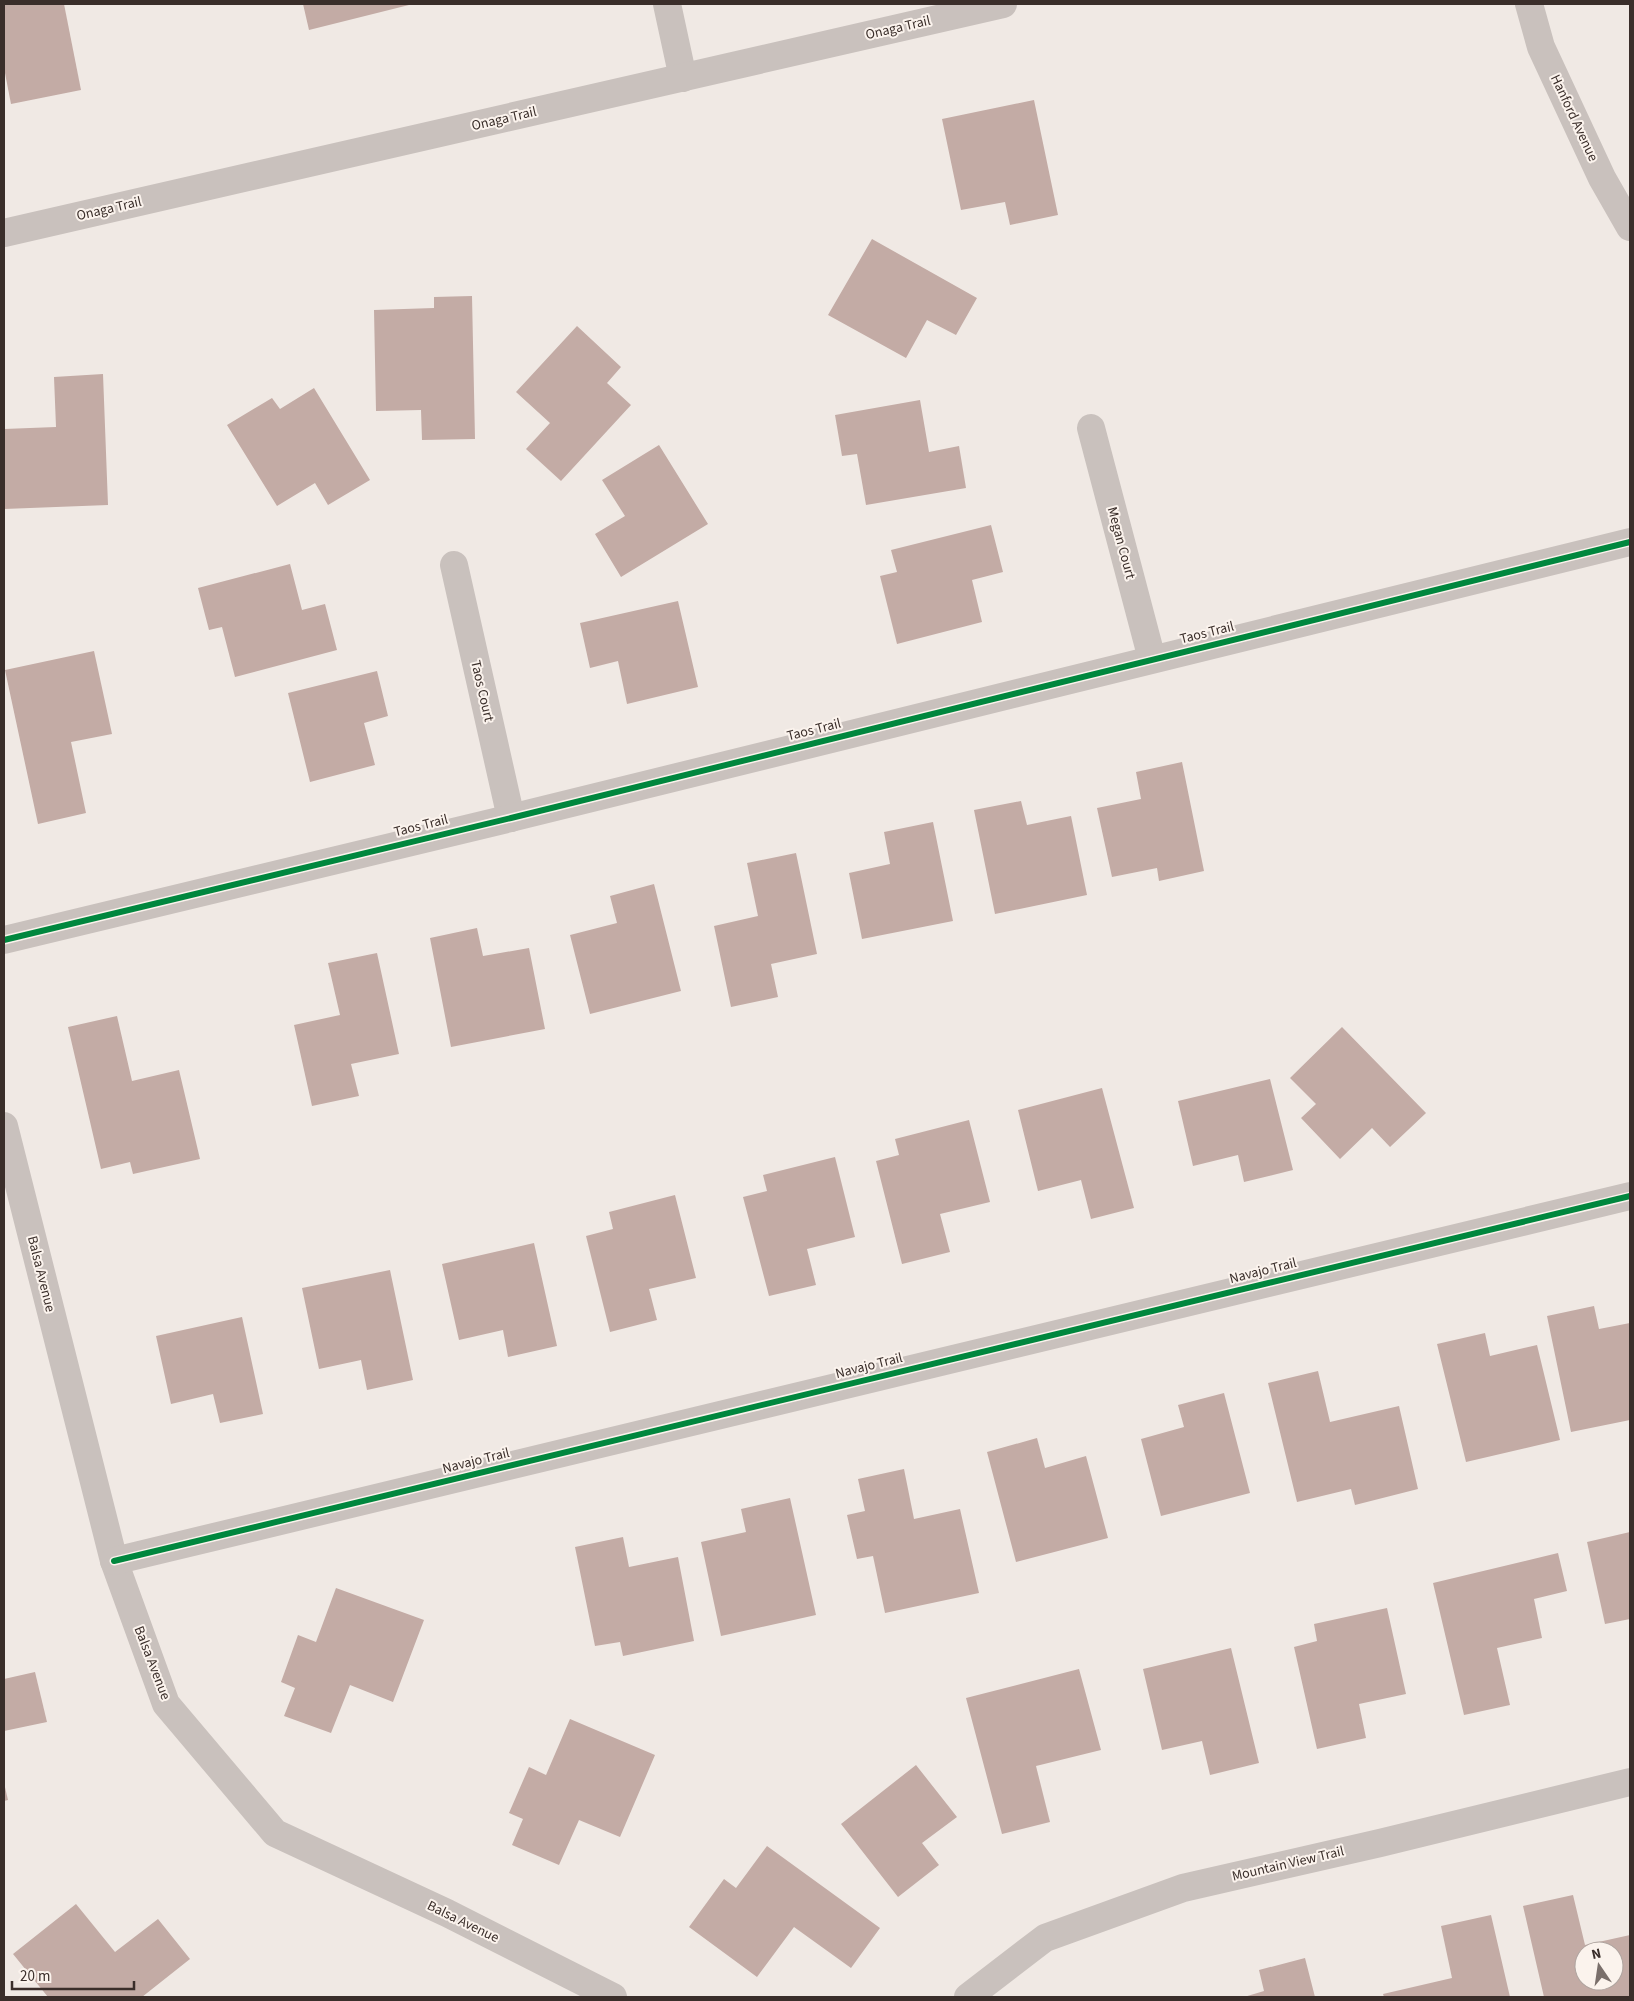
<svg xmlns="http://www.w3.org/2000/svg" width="1634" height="2001" font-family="'Source Sans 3',sans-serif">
  <rect width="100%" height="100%" fill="#f0e9e4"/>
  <g fill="#c3aba5" fill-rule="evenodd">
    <path d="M4,4h60l17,86 -70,14 -7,-36z"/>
    <path d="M303,4h110l-104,26z"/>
    <path d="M1034,100l24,115 -48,10 -5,-23 -44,8 -19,-91z"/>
    <path d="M872,239l105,59 -21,37 -29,-15 -21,38 -78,-43z"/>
    <path d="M472,296l3,143 -53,1 -1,-30 -45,1 -2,-101 60,-2v-11z"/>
    <path d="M577,326l44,41 -14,16 24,22 -70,76 -35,-32 24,-26 -34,-31z"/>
    <path d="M103,374l5,131 -104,4v-80l52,-2 -2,-50z"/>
    <path d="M314,388l56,92 -42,25 -13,-22 -38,23 -50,-81 45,-27 8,11z"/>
    <path d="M920,400l9,52 30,-6 7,42 -100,17 -9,-51 -15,2 -7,-41z"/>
    <path d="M659,445l49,79 -87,53 -26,-43 30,-18 -23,-36z"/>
    <path d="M991,525l12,47 -31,8 10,42 -85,22 -17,-68 17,-4 -6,-22z"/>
    <path d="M290,564l12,46 23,-6 12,46 -102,27 -13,-50 -13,3 -11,-42z"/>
    <path d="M678,601l20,86 -71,17 -9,-43 -28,7 -10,-45z"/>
    <path d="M94,651l18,83 -41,8 15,71 -48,11 -33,-154z"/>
    <path d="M377,671l11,45 -24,7 11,42 -65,17 -22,-89z"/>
    <path d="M1182,762l22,109 -45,10 -2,-13 -45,9 -15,-69 44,-9 -5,-27z"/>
    <path d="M1021,801l6,24 44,-9 16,79 -92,19 -21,-104z"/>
    <path d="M933,822l20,99 -91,18 -13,-66 41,-9 -6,-32z"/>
    <path d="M796,853l21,101 -46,10 7,33 -47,10 -17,-81 44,-10 -11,-53z"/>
    <path d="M654,884l27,107 -91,23 -20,-79 47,-12 -7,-27z"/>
    <path d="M477,928l6,28 46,-8 16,81 -94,18 -21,-109z"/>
    <path d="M377,953l22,101 -48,10 8,32 -47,10 -18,-81 46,-10 -12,-52z"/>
    <path d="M117,1016l15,65 47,-11 21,89 -67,15 -3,-12 -29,7 -33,-142z"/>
    <path d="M1342,1027l84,86 -36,34 -18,-19 -32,31 -39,-41 15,-14 -26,-26z"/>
    <path d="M1270,1079l23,91 -49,12 -6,-27 -45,11 -15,-65z"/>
    <path d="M1102,1088l32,120 -43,11 -10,-39 -43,11 -20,-81z"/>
    <path d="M969,1120l21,82 -50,12 10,38 -48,12 -26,-103 23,-6 -4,-16z"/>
    <path d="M835,1157l20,80 -48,12 9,36 -47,11 -26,-99 24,-6 -4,-16z"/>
    <path d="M675,1195l21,83 -47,11 8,31 -47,12 -24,-96 27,-7 -4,-17z"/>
    <path d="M534,1243l23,103 -49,11 -5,-27 -44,10 -17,-76z"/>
    <path d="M390,1270l23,110 -46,10 -6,-30 -42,9 -17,-81z"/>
    <path d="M1594,1306l5,23 31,-6v97l-59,12 -24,-116z"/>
    <path d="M242,1317l21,97 -43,9 -7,-29 -42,10 -15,-68z"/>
    <path d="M1485,1333l5,23 47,-11 23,95 -94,22 -29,-118z"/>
    <path d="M1318,1371l12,51 69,-16 19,83 -63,16 -4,-16 -54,13 -29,-119z"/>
    <path d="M1224,1393l26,100 -89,23 -20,-77 43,-12 -6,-22z"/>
    <path d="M1037,1438l8,30 41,-12 22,82 -92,24 -29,-110z"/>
    <path d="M904,1469l10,50 46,-10 19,84 -94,20 -12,-57 -16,3 -10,-44 18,-4 -7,-32z"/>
    <path d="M790,1498l26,117 -95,21 -20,-94 45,-10 -5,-23z"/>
    <path d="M1630,1532v87l-25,5 -18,-82z"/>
    <path d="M623,1537l6,30 49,-10 16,84 -71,15 -3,-14 -25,4 -20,-99z"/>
    <path d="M1558,1553l9,38 -33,8 8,39 -45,10 13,57 -46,10 -31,-132z"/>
    <path d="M336,1588l88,32 -31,82 -43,-17 -19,48 -47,-17 11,-28 -14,-6 17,-47 18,7z"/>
    <path d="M1387,1608l19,86 -47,10 7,34 -49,11 -23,-102 23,-6 -3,-17z"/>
    <path d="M1231,1648l28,115 -49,12 -8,-34 -40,9 -19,-81z"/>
    <path d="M1079,1669l22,81 -65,16 14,56 -48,12 -36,-136z"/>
    <path d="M35,1672l12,50 -43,9v-52z"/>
    <path d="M570,1719l85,36 -35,82 -41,-17 -20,45 -47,-20 11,-26 -14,-6 20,-46 17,8z"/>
    <path d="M916,1765l41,52 -35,26 17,22 -41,32 -57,-73z"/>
    <path d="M4,1783l4,17 -4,1z"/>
    <path d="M767,1846l113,82 -29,40 -57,-41 -37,50 -68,-50 35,-48 12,9z"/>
    <path d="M1573,1895l12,50 45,-10v62h-86l-21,-91zM1584,1951h30v30h-30z"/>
    <path d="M76,1904l39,48 43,-33 32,40 -48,38h-94l-35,-43z"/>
    <path d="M1491,1915l19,82h-126l-1,-3 69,-16 -11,-52z"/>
    <path d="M1305,1958l10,39h-71l20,-6 -5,-21z"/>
  </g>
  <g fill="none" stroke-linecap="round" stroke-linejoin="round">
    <g stroke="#c9c1bd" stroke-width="28">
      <path d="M667,4l16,74"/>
      <path d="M1529,4l12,43 61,131 28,49"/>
      <path d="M1091,428l61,231"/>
      <path d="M454,565l57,253"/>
      <path d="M4,940l507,-122 1119,-276"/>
      <path d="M4,1126l110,435 52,143 109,129 172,80 166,84"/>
      <path d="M114,1561l1516,-365"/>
      <path d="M968,1997l77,-59 138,-50 197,-45 250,-61"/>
    </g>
    <path stroke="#c9c1bd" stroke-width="28" d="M4,233l999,-229"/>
    <defs>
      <g id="cycleway">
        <path d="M4,940l507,-122 1119,-276"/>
        <path d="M114,1561l1516,-365"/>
      </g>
    </defs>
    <use href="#cycleway" stroke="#fbf3ed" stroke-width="9"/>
    <use href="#cycleway" stroke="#00873e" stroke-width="6"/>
  </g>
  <g text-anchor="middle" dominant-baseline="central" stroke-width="4" stroke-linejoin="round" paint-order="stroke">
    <g font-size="14" fill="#3a2e2a" stroke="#fbf3ed">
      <text transform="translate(898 28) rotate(-13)">Onaga Trail</text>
      <text transform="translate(1574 118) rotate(65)">Hanford Avenue</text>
      <text transform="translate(504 119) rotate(-13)">Onaga Trail</text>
      <text transform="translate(109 209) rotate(-13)">Onaga Trail</text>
      <text transform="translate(1121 543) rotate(75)">Megan Court</text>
      <text transform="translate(1207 633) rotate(-14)">Taos Trail</text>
      <text transform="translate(482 691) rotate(77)">Taos Court</text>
      <text transform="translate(814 730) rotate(-14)">Taos Trail</text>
      <text transform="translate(421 826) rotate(-14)">Taos Trail</text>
      <text transform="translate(1263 1271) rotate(-14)">Navajo Trail</text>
      <text transform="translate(41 1274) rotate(76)">Balsa Avenue</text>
      <text transform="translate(869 1366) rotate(-14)">Navajo Trail</text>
      <text transform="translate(476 1461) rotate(-14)">Navajo Trail</text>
      <text transform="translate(152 1663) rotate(69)">Balsa Avenue</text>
      <text transform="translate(1288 1864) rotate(-13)">Mountain View Trail</text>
      <text transform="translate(463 1922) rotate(26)">Balsa Avenue</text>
    </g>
  </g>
  <rect width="1634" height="2001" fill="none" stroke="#3a2e2a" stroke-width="10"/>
  <g transform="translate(1599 1966) rotate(347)"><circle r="24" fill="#fbf3ed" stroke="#aea49f"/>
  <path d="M0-4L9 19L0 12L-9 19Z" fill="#7a6f6b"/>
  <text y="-8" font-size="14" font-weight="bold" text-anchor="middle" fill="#3a2e2a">N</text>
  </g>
  <path d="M12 1981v8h122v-8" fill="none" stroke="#3a2e2a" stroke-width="2.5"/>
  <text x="20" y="1981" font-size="15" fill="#3a2e2a" stroke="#fbf3ed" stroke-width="4" paint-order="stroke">20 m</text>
</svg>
